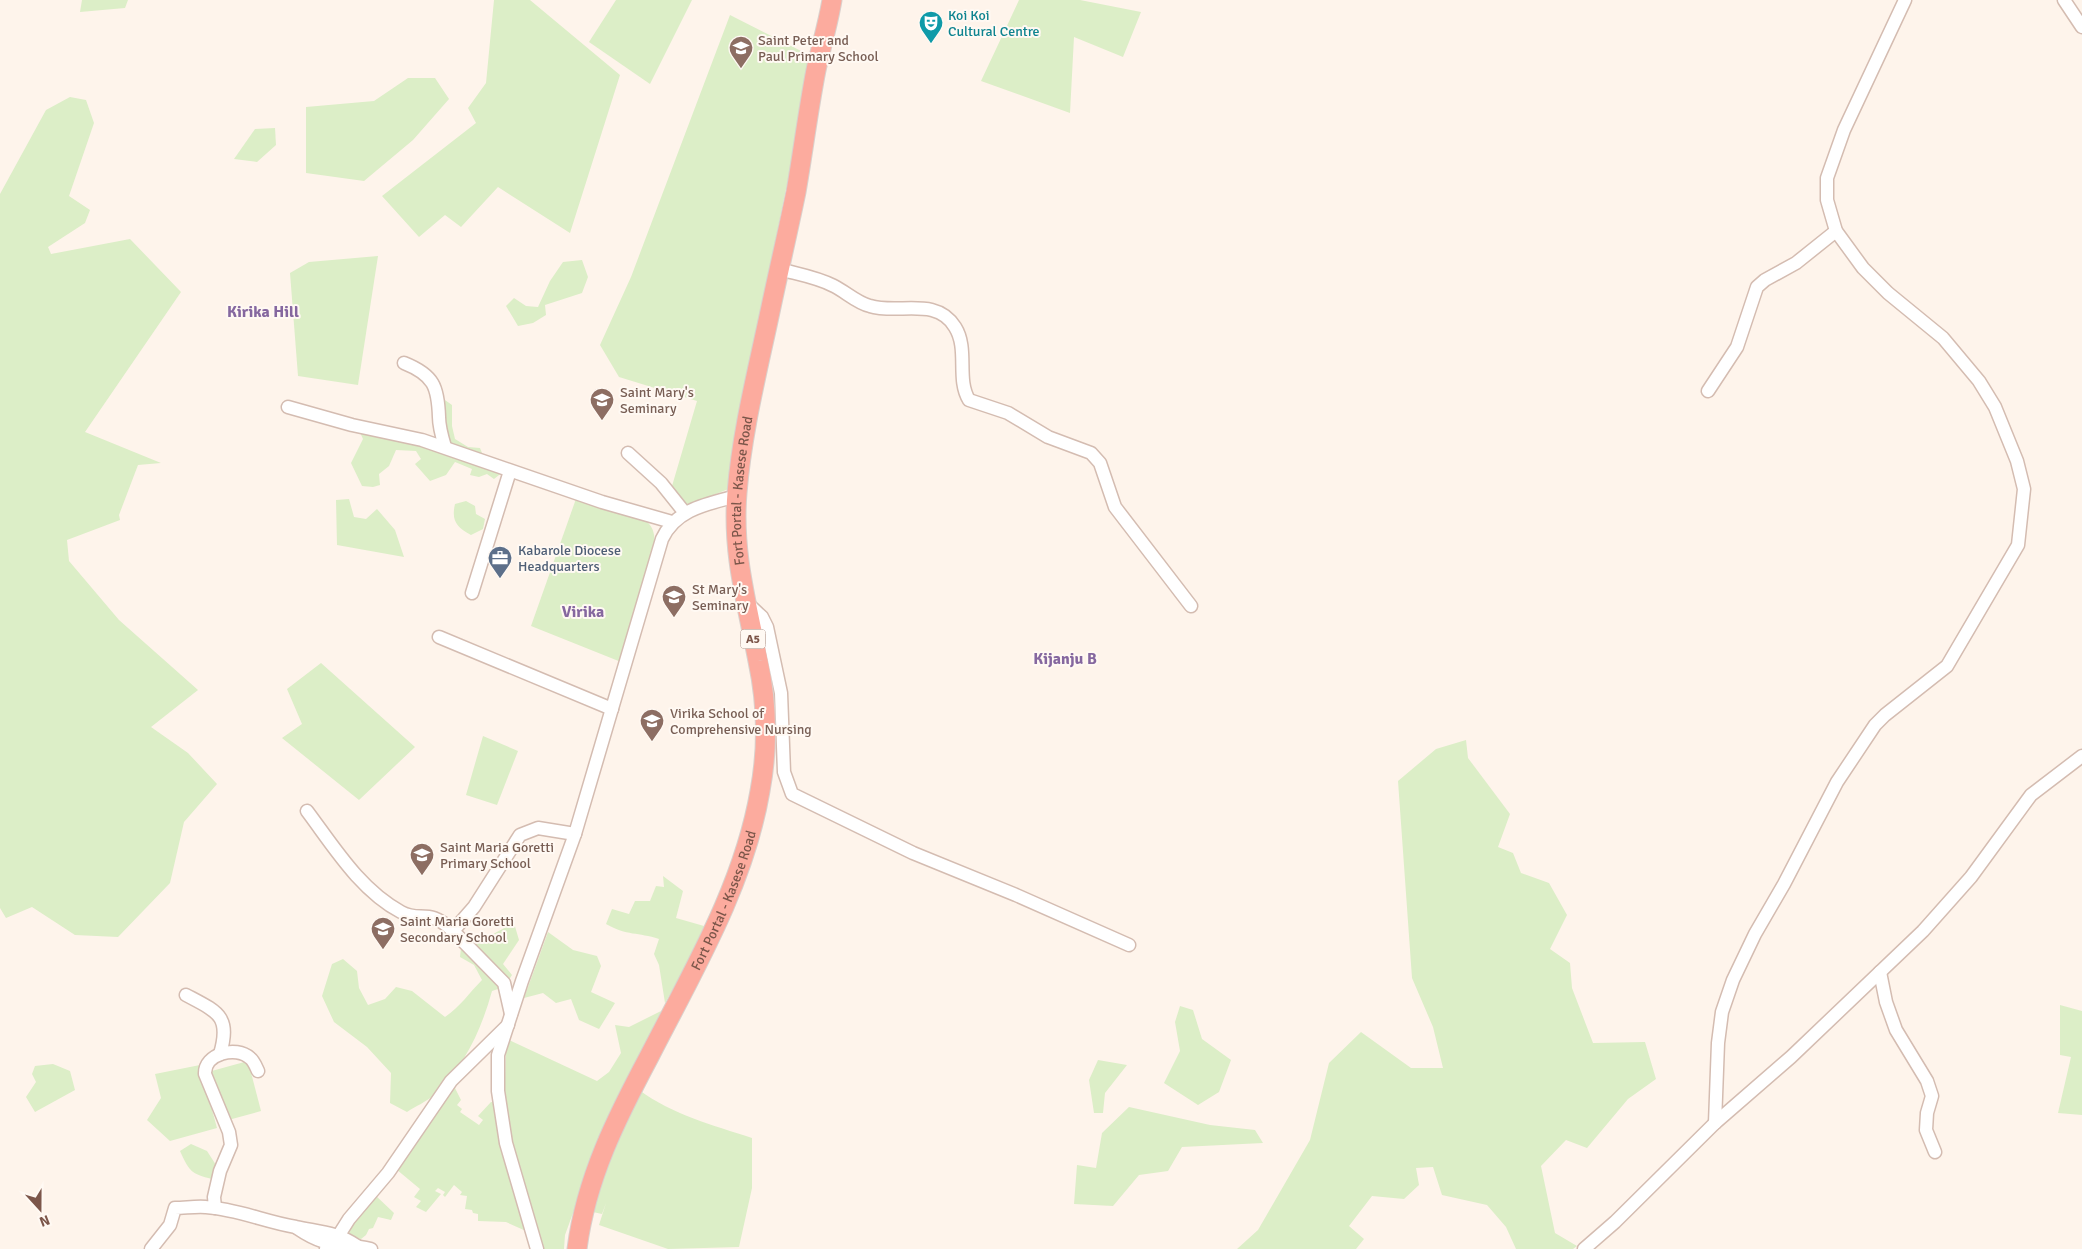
<svg xmlns="http://www.w3.org/2000/svg" width="2082" height="1249" font-family="Signika,sans-serif">
  <rect width="100%" height="100%" fill="#fef4eb"/>
  <g fill="#dceec7">
    <path d="M82,0h46l-3,8 -45,4z"/>
    <path d="M494,0h36l90,75 -50,158 -72,-46 -37,40 -16,-12 -26,22 -37,-41 94,-73 -8,-15 18,-25z"/>
    <path d="M616,0h76l-42,84 -61,-42z"/>
    <path d="M1019,0h61l61,12 -18,45 -49,-20 -4,76 -89,-32z"/>
    <path d="M730,15l83,42 -59,288 -23,143 -43,17 -16,-19 25,-85 -78,-24 -19,-32 31,-68z"/>
    <path d="M408,78h27l14,21 -36,41 -49,41 -58,-8v-66l68,-6z"/>
    <path d="M70,97l16,3 8,23 -25,73 21,14 -5,13 -37,24 3,7 79,-15 51,53 -96,140 76,31 -23,2 -19,50 1,5 -53,20 2,21 50,59 79,70 -47,37 37,26 29,31 -33,38 -14,61 -52,54 -43,-2 -43,-28 -26,11 -6,-10v-714l46,-84z"/>
    <path d="M275,128l1,17 -19,17 -23,-3 21,-30z"/>
    <path d="M378,256l-20,129 -60,-9 -8,-103 19,-11z"/>
    <path d="M582,260l6,17 -6,16 -37,12 1,10 -13,8 -15,3 -12,-20 8,-8 12,8 12,1 12,-26 13,-19z"/>
    <path d="M442,398l10,7v21l3,13 13,8 12,1 4,10 -37,-13z"/>
    <path d="M358,428l65,15 81,28 -10,8 -7,-5 -8,3 -9,-2 2,-6 -17,-7 -9,13 -16,6 -15,-17 6,-5 -5,-8 -20,-1 -7,16 -10,8 1,11 -7,2 -11,-1 -11,-23 12,-24z"/>
    <path d="M577,496l67,22c5,6 9,9 10,17 4,21 -25,101 -33,127l-90,-36z"/>
    <path d="M349,499l5,18 12,2 11,-10 18,21 9,27 -67,-12 -1,-45z"/>
    <path d="M466,501l9,5 1,8 9,5 -2,10 -12,6c-14,-8 -20,-14 -16,-31z"/>
    <path d="M321,663l94,84 -56,53 -77,-62 20,-14 -15,-35z"/>
    <path d="M483,736l35,15 -21,54 -31,-10z"/>
    <path d="M1466,740l2,18 42,56 -12,33 15,6 8,20 28,10 18,32 -17,34 20,14 2,25 21,55 52,-1 11,37 -28,20 -41,49 -21,-8 -25,26 14,67 22,13 -4,3h-57l-10,-22 -19,-22 -45,-10 -9,-28 -17,1 3,17 -15,14 -32,-3 -23,30 15,13 -8,10h-119l21,-19 52,-90 19,-77 32,-31 50,36h32l-10,-41 -21,-49 -14,-197 38,-32z"/>
    <path d="M663,876l20,15 -7,27 28,8 -16,36 -23,41 -6,-38 -5,-11 5,-15c-21,-7 -32,-3 -53,-15l6,-15 17,5 6,-13h15l6,-15 8,1z"/>
    <path d="M514,923l5,17 -16,24 9,11 -8,12 -12,4c-11,40 -28,76 -58,104 -8,7 -18,11 -27,17l-17,-9 1,-30 -24,-26 -33,-25 -12,-26 10,-32 11,-5 14,12 2,17 9,17 17,-6 11,-12 16,4 33,26c15,-10 24,-24 37,-37l-8,-15 -14,-8 2,-19 18,3z"/>
    <path d="M548,932l25,18 24,6 4,10 -10,26 24,11 -16,26 -20,-9 -8,-21 -15,4 -13,-10 -19,5z"/>
    <path d="M2060,1005l22,6v104l-24,-2 13,-56 -11,-2z"/>
    <path d="M1180,1006l13,4 9,29 29,21 -12,32 -21,13 -34,-22 16,-32 -5,-29z"/>
    <path d="M661,1011l-80,180 -16,44 -1,14h-22l-38,-135 2,-69 3,-5 88,41 12,-9 12,-19 -6,-28 14,2z"/>
    <path d="M1098,1060l29,5 -22,28 -2,20h-9l-5,-33z"/>
    <path d="M248,1061l13,50 -40,11 -13,-50z"/>
    <path d="M53,1064l17,7 5,19 -40,22 -9,-15 10,-15 -4,-8 3,-8z"/>
    <path d="M200,1065l17,63 -47,13 -23,-21 14,-22 -6,-24z"/>
    <path d="M451,1088h4l6,12 -4,5 5,4 -2,3 19,13 4,-5 -5,-4 13,-14h4l31,129 -20,-9 -28,-1v-7l-5,-1 -1,-3 -7,-1 2,-13 -7,-1 2,-3 -8,-7 -9,12 -2,-2 2,-3 -7,-4 -3,3 6,3 -15,18 -10,-5 5,-6 -7,-4 6,-8 -24,-20z"/>
    <path d="M639,1090c34,25 74,35 113,48v50l-13,59 -71,2 -69,-24 7,-22 -4,11 -9,-2 21,-72z"/>
    <path d="M1129,1107l81,18 45,5 8,13 -81,4 -14,24 -29,4 -26,31 -39,-2 3,-39 19,3 6,-35z"/>
    <path d="M191,1144l16,7 9,14 -4,14c-21,-5 -23,-8 -32,-28z"/>
    <path d="M374,1194l20,19 -3,7 -13,-3 -5,11 -4,1 -3,6 -5,4 -10,-2c-9,-15 14,-32 23,-43z"/>
  </g>
  <g fill="none" stroke-linecap="round" stroke-linejoin="round">
    <defs>
      <g id="minor">
        <path d="M2064,0l18,27"/>
        <path d="M779,269c18,5 38,8 55,17 12,6 23,17 36,20 28,9 66,-10 85,21 14,22 1,52 14,73l39,13 40,24 43,16 9,10 15,44 76,99"/>
        <path d="M404,363c30,12 34,24 35,54 0,10 3,20 6,30"/>
        <path d="M1708,391l29,-44 20,-60 8,-7 31,-17 40,-32"/>
        <path d="M288,407l64,18 70,15 180,62 70,20"/>
        <path d="M628,453l33,30 24,30"/>
        <path d="M472,593l38,-122"/>
        <path d="M746,602l16,15 5,10 14,66 3,79 8,22 121,59 103,42 113,50"/>
        <path d="M439,637l173,72"/>
        <path d="M307,811c27,36 53,79 94,101 20,11 27,-5 52,19l21,-24 46,-72 18,-7 37,6"/>
        <path d="M453,931l51,52 7,31"/>
        <path d="M1880,972l6,30 10,28 31,51 5,15 -5,17 -1,17 9,22"/>
        <path d="M186,995c32,17 45,21 34,59"/>
        <path d="M1715,1123l3,-80 4,-31 11,-32 22,-46 29,-50 53,-102 38,-57 10,-10 62,-49 71,-121 6,-56 -7,-28 -22,-54 -16,-26 -36,-43 -55,-45 -25,-25 -27,-37 -9,-31v-22l17,-48 61,-130"/>
        <path d="M215,1208l-1,-11 6,-26 11,-26 -2,-13 -24,-58c-1,-20 31,-29 45,-16 4,3 6,9 8,13"/>
        <path d="M297,1228c31,21 41,14 74,21"/>
        <path d="M151,1249l19,-24 5,-17c10,0 21,-2 31,-1 31,2 60,15 90,20 23,5 41,5 61,19"/>
        <path d="M326,1249l6,-3 17,-27 39,-46 63,-92 57,-56"/>
        <path d="M537,1249l-31,-106 -8,-52v-36l24,-74 53,-147 87,-295c14,-30 45,-35 75,-43"/>
        <path d="M1584,1249l31,-27 100,-99 76,-66 132,-126 48,-54 60,-82 51,-39"/>
      </g>
      <g id="highway">
        <path id="s1" d="M577,1249c9,-71 40,-132 73,-194 43,-84 94,-170 110,-264 8,-43 7,-88 -2,-130 -11,-58 -26,-108 -21,-168 5,-63 21,-124 34,-186 8,-38 17,-76 25,-115 7,-40 12,-81 20,-122 5,-23 12,-46 16,-70"/>
      </g>
    </defs>
    <use href="#minor" stroke="#d4bcb1" stroke-width="15"/>
    <use href="#highway" stroke="#dad0cc" stroke-width="21"/>
    <use href="#minor" stroke="#fff" stroke-width="12"/>
    <use href="#highway" stroke="#fcab9e" stroke-width="19"/>
  </g>
  <defs>
    <symbol id="theatre-pin" viewBox="-11 -11 22 30"><path d="M0 17L-7.5 6A9.5 9.5 0 1 1 7.5 6Z" fill="#0f9aa8" stroke="#fff9f3"/><path d="M-5-5.5Q0-4 5-5.5V0Q5 5 0 6Q-5 5-5 0ZM-3.3-2.5H-1v1.5H-3.3ZM1-2.5H3.3v1.5H1ZM-2.8 1Q0 5.5 2.8 1Z" fill="#fff"/></symbol>
    <symbol id="school-pin" viewBox="-11 -11 22 30"><path d="M0 17L-7.5 6A9.5 9.5 0 1 1 7.5 6Z" fill="#8d6e63" stroke="#fff9f3"/><path d="M0-5L7-2L0 1L-7-2ZM-4 1L0 2.5L4 1V4Q0 6-4 4Z" fill="#fff"/></symbol>
    <symbol id="office-pin" viewBox="-11 -11 22 30"><path d="M0 17L-7.5 6A9.5 9.5 0 1 1 7.5 6Z" fill="#5c6f8a" stroke="#fff9f3"/><path d="M-6-3h4V-5.5h4V-3h4V5H-6ZM-1-4.5V-3h2v-1.5ZM-6 0V1H6V0Z" fill="#fff"/></symbol>
    <symbol id="university-pin" viewBox="-11 -11 22 30"><path d="M0 17L-7.5 6A9.5 9.5 0 1 1 7.5 6Z" fill="#8d6e63" stroke="#fff9f3"/><path d="M0-5L7-2L0 1L-7-2ZM-4 1L0 2.5L4 1V4Q0 6-4 4Z" fill="#fff"/></symbol>
  </defs>
  <g fill-rule="evenodd">
    <use href="#theatre-pin" x="917" y="9" width="28" height="38"/>
    <use href="#school-pin" x="727" y="34" width="28" height="38"/>
    <use href="#school-pin" x="588" y="386" width="28" height="38"/>
    <use href="#office-pin" x="486" y="544" width="28" height="38"/>
    <use href="#university-pin" x="660" y="583" width="28" height="38"/>
    <use href="#university-pin" x="638" y="707" width="28" height="38"/>
    <use href="#school-pin" x="408" y="841" width="28" height="38"/>
    <use href="#school-pin" x="369" y="915" width="28" height="38"/>
  </g>
  <g text-anchor="middle" dominant-baseline="central" stroke-width="4" stroke-linejoin="round" paint-order="stroke">
    <rect fill="#fff9f3" stroke="#a3877d" stroke-width="1" x="740.5" y="629.5" width="25" height="19" rx="4"/>
    <g font-size="12" font-weight="bold" fill="#7c564a">
      <text x="753" y="639">A5</text>
    </g>
    <g font-size="14" fill="#0d838f" stroke="#fff9f3" text-anchor="start">
      <text x="948" y="15">Koi Koi<tspan x="948" dy="16">Cultural Centre</tspan></text>
    </g>
    <g font-size="14" fill="#785e54" stroke="#fff9f3" text-anchor="start">
      <text x="758" y="40">Saint Peter and<tspan x="758" dy="16">Paul Primary School</tspan></text>
      <text x="620" y="392">Saint Mary's<tspan x="620" dy="16">Seminary</tspan></text>
      <text x="692" y="589">St Mary's<tspan x="692" dy="16">Seminary</tspan></text>
      <text x="670" y="713">Virika School of<tspan x="670" dy="16">Comprehensive Nursing</tspan></text>
      <text x="440" y="847">Saint Maria Goretti<tspan x="440" dy="16">Primary School</tspan></text>
      <text x="400" y="921">Saint Maria Goretti<tspan x="400" dy="16">Secondary School</tspan></text>
    </g>
    <g font-size="14" fill="#7c564a" stroke="#fff9f3">
      <text stroke="none"><textPath href="#s1" startOffset="799">Fort Portal - Kasese Road</textPath></text>
      <text stroke="none"><textPath href="#s1" startOffset="380">Fort Portal - Kasese Road</textPath></text>
    </g>
    <g font-size="14" fill="#4e5e75" stroke="#fff9f3" text-anchor="start">
      <text x="518" y="550">Kabarole Diocese<tspan x="518" dy="16">Headquarters</tspan></text>
    </g>
    <g font-size="16" font-weight="bold" fill="#85679f" stroke="#fff9f3">
      <text x="263" y="312">Kirika Hill</text>
      <text x="583" y="612">Virika</text>
      <text x="1065" y="659">Kijanju B</text>
    </g>
  </g>
  <g transform="translate(40 1209) rotate(159)" stroke="#fff9f3" stroke-width="4" paint-order="stroke">
  <path d="M0-4L9 19L0 12L-9 19Z" fill="#7c564a"/>
  <text y="-8" font-size="14" font-weight="bold" text-anchor="middle" fill="#7c564a">N</text>
  </g>
</svg>
